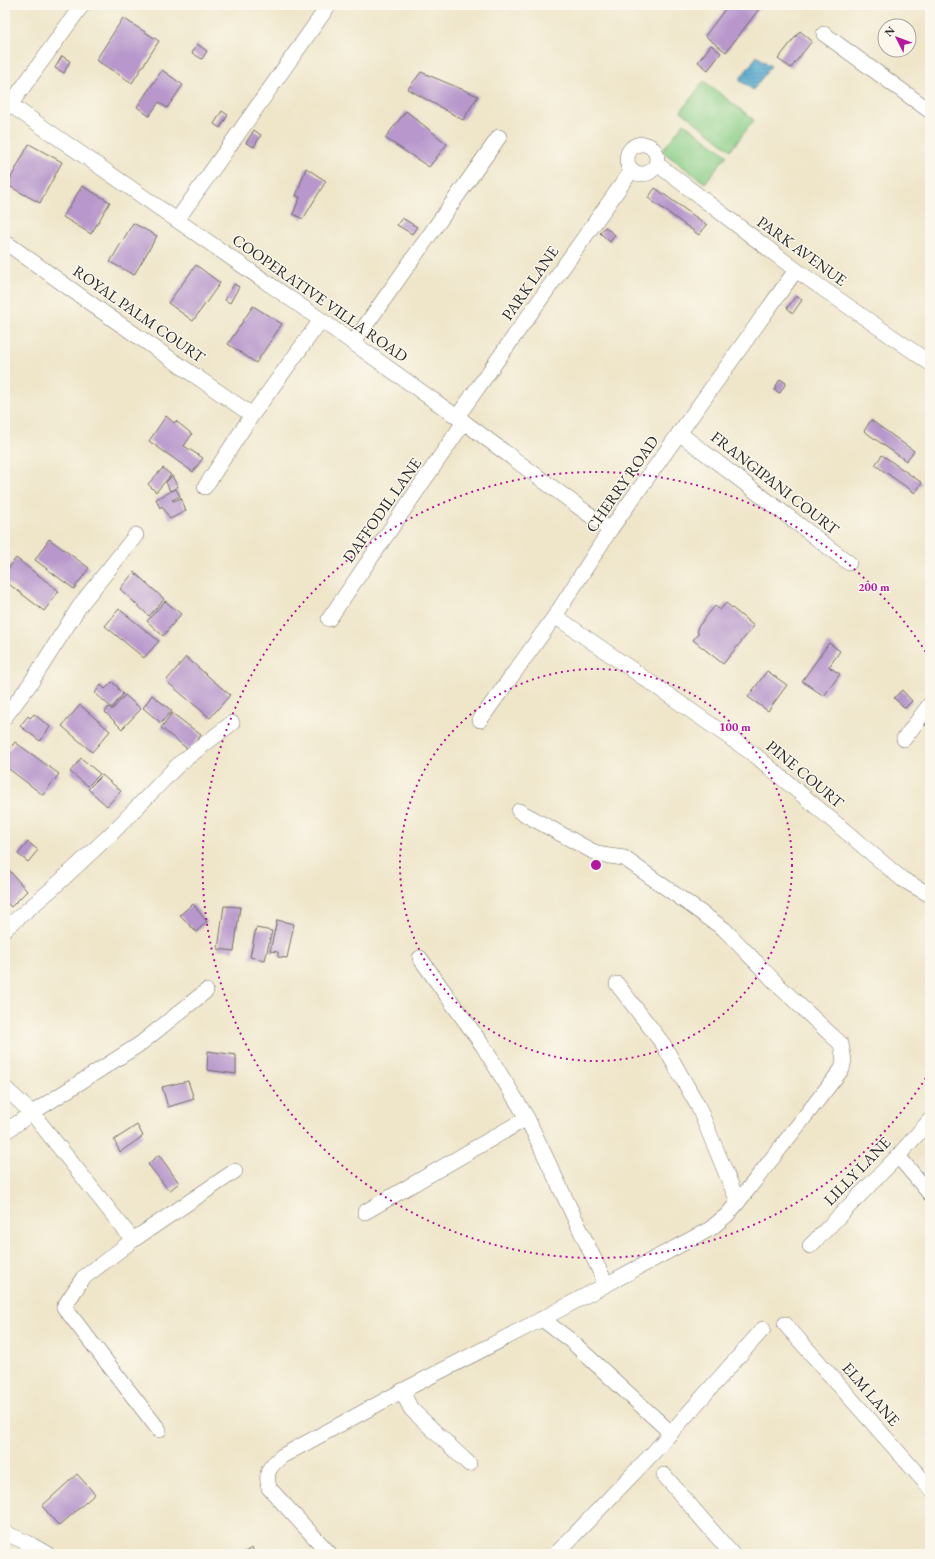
<svg xmlns="http://www.w3.org/2000/svg" width="935" height="1559" font-family="'EB Garamond',serif">
  <defs>
    <pattern id="water-rules" width="6" height="5" patternUnits="userSpaceOnUse"><rect width="6" height="5" fill="#52a7ce"/><path d="M0 2.5h6" fill="none" stroke="#4488a7"/></pattern>
  </defs>
  <rect width="100%" height="100%" fill="#fbf7ec"/>
  <filter id="ink" filterUnits="userSpaceOnUse"><feTurbulence type="fractalNoise" baseFrequency=".025" numOctaves="2"/><feDisplacementMap in="SourceGraphic" scale="8" xChannelSelector="R" yChannelSelector="G"/><feConvolveMatrix kernelMatrix="1 2 1 2 8 2 1 2 1" color-interpolation-filters="sRGB"/></filter>
  <filter id="wash" filterUnits="userSpaceOnUse"><feTurbulence type="fractalNoise" baseFrequency=".012" numOctaves="4" result="noise"/><feDisplacementMap in="SourceGraphic" scale="16" xChannelSelector="R" yChannelSelector="G"/><feGaussianBlur stdDeviation="0.9" result="paint"/><feColorMatrix in="noise" values="0 0 0 0 0 0 0 0 0 0 0 0 0 0 0 0 0 1.4 0 .05"/><feComposite in="paint" operator="in"/></filter>
  <g filter="url(#wash)">
    <rect width="100%" height="100%" fill="#efe6ca"/>
    <g fill="#8ace87" stroke="#5a7c59">
      <path d="M704,81l50,39 -23,30 -50,-39z"/>
      <path d="M684,123l43,32 -22,28 -43,-32z"/>
    </g>
    <path fill="url(#water-rules)" stroke="#3e697c" d="M757,56l14,10 -18,24 -14,-10z"/>
    <g id="blocks">
      <g fill="#b797cc">
        <path d="M728,5h25l6,4 -33,43 -21,-16z"/>
        <path d="M123,18l36,23 -27,42 -36,-23z"/>
        <path d="M800,31l12,10 -21,27 -13,-9z"/>
        <path d="M197,44l10,7 -5,8 -10,-6z"/>
        <path d="M711,45l10,8 -13,17 -10,-8z"/>
        <path d="M62,56l8,5 -6,12 -9,-5z"/>
        <path d="M162,70l21,15 -16,23 -8,-6 -10,14 -12,-9z"/>
        <path d="M421,72l57,24 -15,24 -55,-31z"/>
        <path d="M222,111l6,4 -8,13 -6,-4z"/>
        <path d="M406,111l41,33 -18,23 -44,-29z"/>
        <path d="M254,130l7,5 -7,12 -8,-4z"/>
        <path d="M29,144l33,18 -22,41 -33,-18z"/>
        <path d="M306,168l20,13 -23,38 -10,-5 7,-17 -4,-1z"/>
        <path d="M82,186l28,16 -19,32 -28,-17z"/>
        <path d="M655,188l52,37 -8,10 -51,-37z"/>
        <path d="M402,218l15,9 -5,7 -15,-9z"/>
        <path d="M133,223l24,13 -23,39 -24,-13z"/>
        <path d="M605,227l10,8 -5,7 -10,-9z"/>
        <path d="M196,265l24,18 -27,38 -25,-18z"/>
        <path d="M234,284l5,3 -9,16 -5,-3z"/>
        <path d="M796,296l6,4 -9,13 -6,-5z"/>
        <path d="M253,306l29,18 -26,39 -28,-19z"/>
        <path d="M780,379l6,4 -6,10 -6,-3z"/>
        <path d="M166,416l8,7 2,-2 16,13 -8,12 19,12 -10,14 -44,-31z"/>
        <path d="M871,420l43,31 -8,10 -42,-30z"/>
        <path d="M882,455l40,28 -7,10 -40,-28z"/>
        <path d="M163,468l8,7 -15,17 -8,-8z"/>
        <path d="M172,476l6,11 -8,4 -4,-9z"/>
        <path d="M176,489l4,7 -8,4 2,1 7,-3 5,13 -16,8 -8,-13 -2,2 -4,-9z"/>
        <path d="M49,539l40,29 -15,21 -39,-29z"/>
        <path d="M16,558l43,33 -15,20 -39,-30v-8z"/>
        <path d="M134,572l30,27 -15,17 -29,-27z"/>
        <path d="M165,601l16,13 -18,22 -16,-15z"/>
        <path d="M726,603l28,23 -31,38 -30,-24 5,-6 -1,-6 18,-22 5,4z"/>
        <path d="M119,609l40,32 -15,17 -39,-32z"/>
        <path d="M829,643l11,8 -11,16 11,7 -16,22 -22,-15z"/>
        <path d="M186,657l44,38 -20,23 -44,-37z"/>
        <path d="M767,671l20,14 -19,26 -20,-14z"/>
        <path d="M112,682l7,6 -1,1 5,5 -11,14 -17,-15 6,-8 4,4z"/>
        <path d="M902,690l10,11 -7,7 -11,-10z"/>
        <path d="M125,695l16,14 -19,20 -17,-17 4,-5 3,3z"/>
        <path d="M152,695l20,16 -11,12 -18,-15z"/>
        <path d="M80,705l30,26 -18,21 -30,-26z"/>
        <path d="M172,713l29,22 -12,15 -28,-22z"/>
        <path d="M34,714l16,13 -10,14 -20,-15 8,-10 2,2z"/>
        <path d="M930,719v11l-5,-5z"/>
        <path d="M15,742l44,32 -16,21 -38,-29v-11z"/>
        <path d="M81,758l19,16 -12,12 -18,-14z"/>
        <path d="M102,775l19,16 -14,15 -19,-17z"/>
        <path d="M28,842l10,8 -10,12 -10,-8z"/>
        <path d="M9,870l18,21 -16,16 -6,-6v-28z"/>
        <path d="M193,904l14,18 -11,10 -16,-17z"/>
        <path d="M224,906l16,1 -6,44 -16,-2z"/>
        <path d="M277,920l17,4 -7,34 -9,-1v-5l-8,-1z"/>
        <path d="M256,928l16,3 -7,29 -15,-3z"/>
        <path d="M208,1051l28,4v19l-29,-4z"/>
        <path d="M188,1081l6,18 -26,8 -6,-20z"/>
        <path d="M137,1125l6,11 -23,16 -6,-12z"/>
        <path d="M159,1155l20,28 -10,8 -21,-27z"/>
        <path d="M77,1474l18,20 -36,32 -17,-20z"/>
        <path d="M252,1548l3,6h-14z"/>
      </g>
    </g>
  </g>
  <g filter="url(#ink)">
    <use href="#blocks" fill-opacity="0" stroke="#706c63" stroke-width="1"/>
    <g fill="none" stroke-linecap="round" stroke-linejoin="round">
      <defs>
        <g id="minor">
          <path d="M824,34l106,77"/>
          <path d="M5,101l316,219 143,102 146,108"/>
          <path d="M10,105l72,-100"/>
          <circle cx="642" cy="159" r="15"/>
          <path d="M657,164l139,106 134,93"/>
          <path d="M177,220l152,-215"/>
          <path d="M5,242l102,73 145,100"/>
          <path d="M353,343l146,-206"/>
          <path d="M457,417l175,-247"/>
          <path d="M679,433l170,130"/>
          <path d="M205,487l47,-72 69,-95"/>
          <path d="M555,616l201,140 146,123 28,16"/>
          <path d="M329,619l135,-197"/>
          <path d="M5,717l25,-33 51,-80 55,-69"/>
          <path d="M480,720l75,-104 55,-86 186,-260"/>
          <path d="M904,739l26,-35"/>
          <path d="M5,929l48,-41 58,-54 68,-70 53,-41"/>
          <path d="M420,958l63,88 44,72 79,166"/>
          <path d="M617,984l46,60 35,62 40,96"/>
          <path d="M5,1088l27,25 108,-69 66,-53"/>
          <path d="M5,1132l27,-19 101,127"/>
          <path d="M898,1156l32,38"/>
          <path d="M365,1212l162,-94"/>
          <path d="M810,1246l88,-90 32,-36"/>
          <path d="M542,1319l28,21 101,93"/>
          <path d="M785,1324l145,164"/>
          <path d="M402,1391l9,18 58,55"/>
          <path d="M159,1430l-95,-123 19,-29 50,-38 102,-69"/>
          <path d="M664,1475l68,79"/>
          <path d="M5,1533l23,10 19,11"/>
          <path d="M330,1554l-61,-66c-4,-17 0,-21 13,-32l120,-65 140,-72 168,-90 17,-14 11,-13 104,-133 2,-9 -3,-16 -60,-56 -57,-59 -100,-71 -22,-3 -10,-4 -73,-40"/>
          <path d="M556,1554l96,-100 111,-125"/>
        </g>
      </defs>
      <use href="#minor" stroke="#706c63" stroke-width="16"/>
      <use href="#minor" stroke="#fff" stroke-width="15"/>
    </g>
  </g>
  <g fill="none" stroke="#b5179e" stroke-width="2" stroke-dasharray="2 4">
    <circle cx="596" cy="865" r="196"/>
    <path d="M929 1073A393 393 0 1 1 929 657"/>
  </g>
  <g text-anchor="middle" dominant-baseline="central" stroke-width="3" stroke-linejoin="round" paint-order="stroke">
    <g font-size="16" fill="#2b2b2b" stroke="#fbf7ec">
      <text transform="translate(802 251) rotate(36)">PARK AVENUE</text>
      <text transform="translate(530 283) rotate(-55)">PARK LANE</text>
      <text transform="translate(320 298) rotate(35)">COOPERATIVE VILLA ROAD</text>
      <text transform="translate(139 314) rotate(35)">ROYAL PALM COURT</text>
      <text transform="translate(775 483) rotate(38)">FRANGIPANI COURT</text>
      <text transform="translate(622 484) rotate(-55)">CHERRY ROAD</text>
      <text transform="translate(382 510) rotate(-55)">DAFFODIL LANE</text>
      <text transform="translate(805 774) rotate(40)">PINE COURT</text>
      <text transform="translate(857 1171) rotate(-46)">LILLY LANE</text>
      <text transform="translate(871 1394) rotate(49)">ELM LANE</text>
    </g>
  </g>
  <circle cx="596" cy="865" r="6" fill="#b5179e" stroke="#fbf7ec" stroke-width="2"/>
  <g font-size="12" text-anchor="middle" font-weight="bold" fill="#b5179e" stroke="#fbf7ec" stroke-width="3" stroke-linejoin="round" paint-order="stroke">
    <text x="874" y="591">200 m</text>
    <text x="735" y="731">100 m</text>
  </g>
  <rect width="935" height="1559" fill="none" stroke="#fbf7ec" stroke-width="20"/>
  <g transform="translate(897 38) rotate(312)"><circle r="19" fill="#fbf7ec" stroke="#a8a59f"/>
  <path d="M0-3L7 15L0 10L-7 15Z" fill="#b5179e"/>
  <text y="-6" font-size="11" font-weight="bold" text-anchor="middle" fill="#2b2b2b">N</text>
  </g>
</svg>
